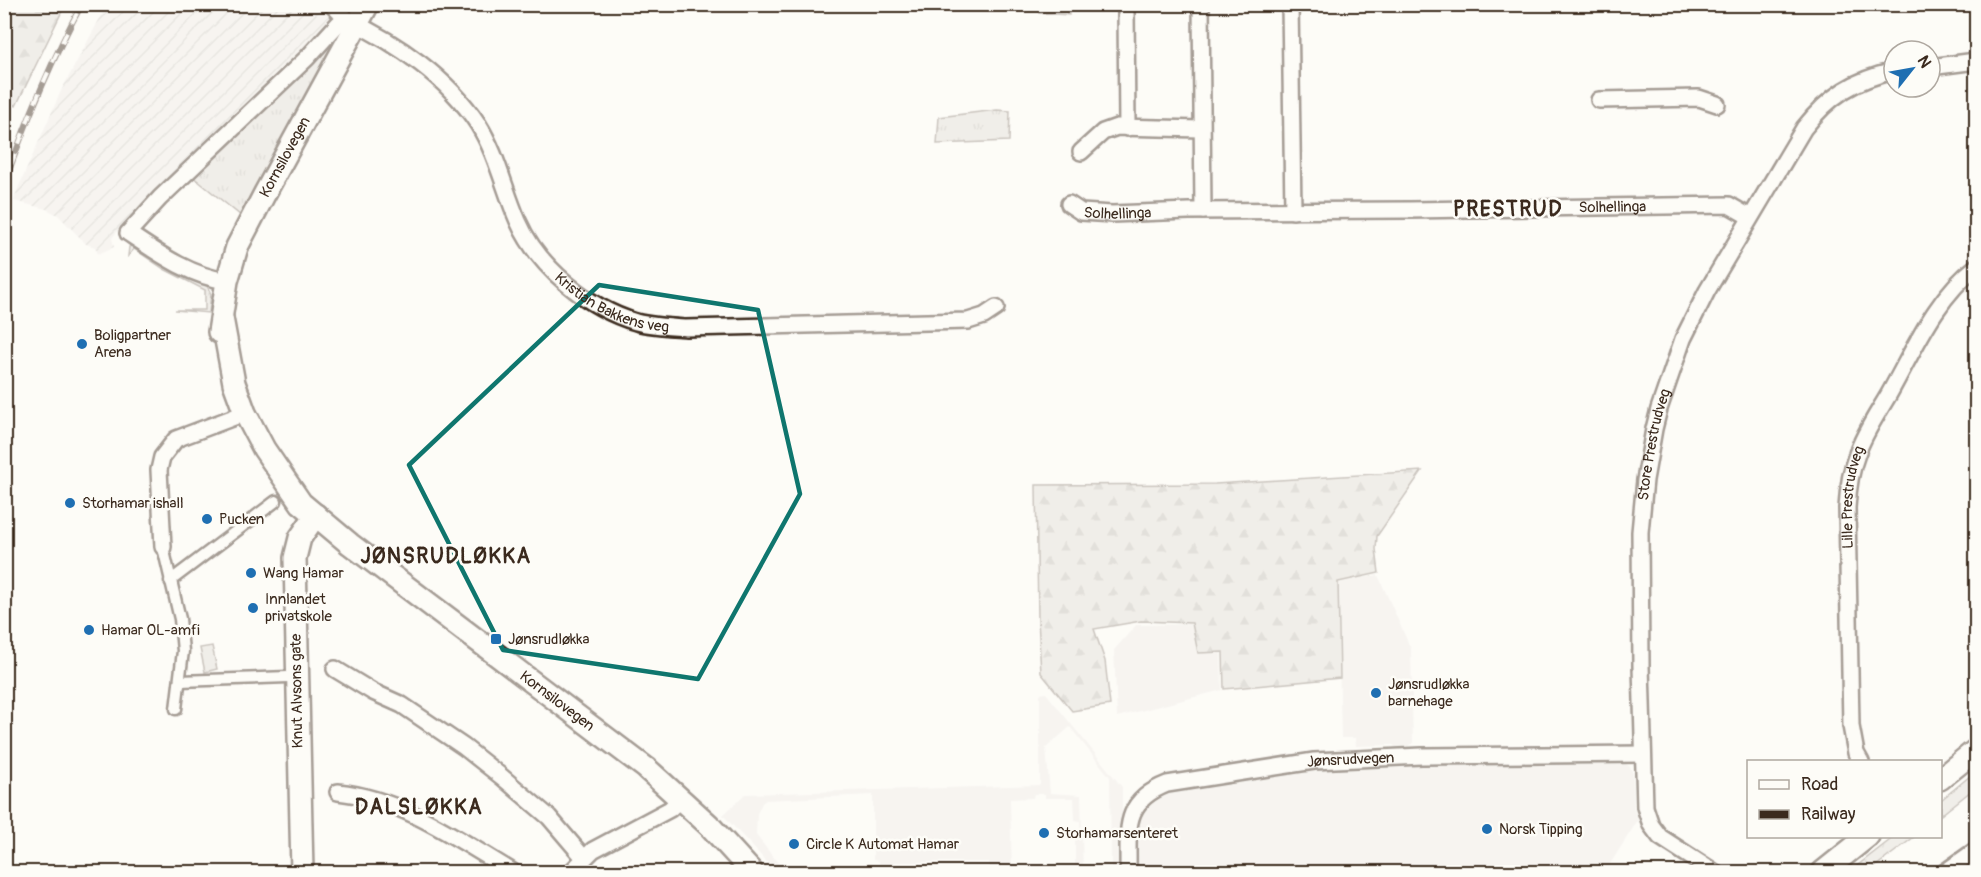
<svg xmlns="http://www.w3.org/2000/svg" width="1981" height="877" font-family="Pangolin,sans-serif">
  <defs>
    <pattern id="industrial-furrows" width="10" height="10" patternUnits="userSpaceOnUse" patternTransform="scale(1.5)"><rect width="10" height="10" fill="#efece7"/><path d="M-1 1l2-2M0 10L10 0M9 11l2-2" fill="none" stroke="#cecbc6"/></pattern>
    <pattern id="grass-tufts" width="24" height="20" patternUnits="userSpaceOnUse" patternTransform="scale(1.5)"><rect width="24" height="20" fill="#e1ded7"/><path d="M3 7l-1-3M5 7V3M7 7l1-3M15 17l-1-3M17 17v-4M19 17l1-3" fill="none" stroke="#c2bfb8"/></pattern>
    <pattern id="forest-firs" width="22" height="20" patternUnits="userSpaceOnUse" patternTransform="scale(1.5)"><rect width="22" height="20" fill="#e1ded7"/><path d="M5 1l3.5 6h-7zM16 11l3.5 6h-7z" fill="#c2bfb8"/></pattern>
  </defs>
  <rect width="100%" height="100%" fill="#fdfcf7"/>
  <filter id="ink" filterUnits="userSpaceOnUse"><feTurbulence type="fractalNoise" baseFrequency=".0167" numOctaves="2"/><feDisplacementMap in="SourceGraphic" scale="12" xChannelSelector="R" yChannelSelector="G"/><feConvolveMatrix kernelMatrix="1 2 1 2 8 2 1 2 1" color-interpolation-filters="sRGB"/></filter>
  <g filter="url(#ink)">
    <g fill="#efece7">
      <path d="M1378,575l33,74 2,95 -4,1v3l-12,1 -4,-4 -37,1 -1,-8h-14l-4,-157z"/>
      <path d="M1197,624v29h24l1,37 -105,27 -3,-67 22,-25z"/>
      <path d="M1046,693l76,94v85h-11l-1,-95 -40,-50 -24,21 4,45 31,2 2,77h-8v-39h5v-12l-5,-1 -1,-22h-29v-4h-11l-1,4 -23,1 2,73h-3l-3,-4 -16,4 -1,-10h-94l-1,7h-8l-1,-4 -6,-1v-3l-6,-1v-65l-107,5 -4,3 -5,11 -1,21 29,37h-9l-53,-57 22,-21 295,-9v-91z"/>
      <path d="M1605,763h20l5,4 3,6 1,36 4,11 -33,52h-467l-2,-51 5,-11 13,-12 13,-5 164,-25z"/>
    </g>
    <path fill="url(#industrial-furrows)" d="M107,5h234l-19,29 -134,123 -52,51 -24,30 2,9 -16,7 -3,-7 -9,-3 -28,-29 -12,-6 -32,-8 2,-8 45,-102z"/>
    <g fill="url(#grass-tufts)" stroke="#8e847a" stroke-width="1.5">
      <path d="M1039,5h30v10l-30,-2z"/>
      <path d="M330,42l5,1 -95,172 -48,-39z"/>
      <path d="M997,110l13,1 -1,30 -72,3 2,-27z"/>
      <path d="M134,245l73,41 4,8 -2,19 -34,-3h30v-20l-41,-21 -30,-20 -6,7 1,-9z"/>
      <path d="M1976,771v16l-35,28v-15z"/>
      <path d="M1894,837h20l-46,35h-19z"/>
    </g>
    <g fill="url(#forest-firs)" stroke="#8e847a" stroke-width="1.5">
      <path d="M4,5h61l-49,101 -11,-6z"/>
      <path d="M1422,471l-45,65 -1,13 3,24 -41,9 2,96 -116,11 -1,-37 -25,1 -6,-30 -51,-2 -47,8 11,32 5,44 -38,6 -31,-38 -3,-54 -2,-134 179,-1z"/>
    </g>
    <path fill="#e1ded7" stroke="#8e847a" stroke-width="1.5" d="M212,646l5,23 -12,3 -5,-24z"/>
    <g fill="none" stroke-linecap="round" stroke-linejoin="round">
      <defs>
        <g id="pedestrian">
          <path d="M163,547l17,72 3,32 -7,58"/>
          <path d="M170,581l106,-80"/>
          <path d="M180,681l108,-4"/>
        </g>
        <g id="minor">
          <path d="M331,4l17,16"/>
          <path d="M1201,4l2,207"/>
          <path d="M1290,4l3,207"/>
          <path d="M1930,67l46,-6"/>
          <path d="M1599,100l100,-2 18,6"/>
          <path d="M1127,128l-1,-119 2,-5"/>
          <path d="M1081,152l22,-20 14,-5 84,2"/>
          <path id="s1" d="M1069,204l12,8 31,2 77,-3 221,-1 319,-5 21,12"/>
          <path id="s2" d="M227,281c-37,-5 -69,-28 -99,-48l32,-35 147,-140 31,-34 10,-4c49,23 100,58 130,104 19,30 26,65 40,97 20,46 70,87 118,101 16,4 34,5 50,6l282,-7 16,-5 12,-8"/>
          <path d="M163,547l-4,-77 3,-13 14,-18 69,-26"/>
          <path d="M335,669l38,23 29,13 62,42 38,30 47,40 35,41"/>
          <path id="s3" d="M1861,762l-5,-9 -5,-27 -4,-218c1,-18 3,-36 10,-54 7,-21 21,-41 32,-60 25,-44 46,-96 87,-127"/>
          <path d="M338,792c65,7 121,48 175,80"/>
          <path d="M571,872l22,-22 77,-41 11,-11"/>
          <path id="s4" d="M1128,872c1,-41 -7,-70 39,-88l147,-23 108,-5 221,-2"/>
          <path id="s5" d="M1714,872l-54,-35 -9,-12 -6,-18 -4,-141 -1,-134 5,-52 9,-51 5,-20 24,-70 24,-48 97,-163c26,-33 50,-48 90,-57"/>
          <path d="M1945,872l31,-22"/>
        </g>
        <g id="secondary">
          <path id="s6" d="M222,318l12,65 11,30 19,36 37,54 49,41 296,224 63,57 43,47"/>
          <path id="s7" d="M219,332l8,-51 10,-34 28,-54 103,-189"/>
          <path d="M1940,779l36,-29"/>
          <path d="M302,872l-7,-314 5,-20 16,-23"/>
          <path d="M1823,872l45,-36"/>
        </g>
      </defs>
      <use href="#pedestrian" stroke="#3b2a1e" stroke-width="15"/>
      <use href="#minor" stroke="#3b2a1e" stroke-width="20"/>
      <use href="#secondary" stroke="#3b2a1e" stroke-width="26"/>
      <use href="#pedestrian" stroke="#fdfcf7" stroke-width="10"/>
      <use href="#minor" stroke="#fdfcf7" stroke-width="15"/>
      <use href="#secondary" stroke="#fdfcf7" stroke-width="21"/>
      <defs>
        <path id="rail" d="M4,185c22,-63 46,-123 78,-181"/>
      </defs>
      <use href="#rail" stroke="#3b2a1e" stroke-width="6"/>
      <use href="#rail" stroke="#fdfcf7" stroke-width="4" stroke-dasharray="11" stroke-linecap="butt"/>
    </g>
  </g>
  <path d="M0 0H1981V877H0ZM599,285l159,25 42,184 -102,185 -195,-29 -94,-185z" fill="#fdfcf7" fill-opacity=".55" fill-rule="evenodd"/>
  <path fill="none" stroke="#0f766e" stroke-width="4.5" stroke-linejoin="round" d="M599,285l159,25 42,184 -102,185 -195,-29 -94,-185z"/>
  <g fill="#1f6fb2" stroke="#fdfcf7" stroke-width="2">
    <circle cx="82" cy="344" r="6"/>
    <circle cx="70" cy="503" r="6"/>
    <circle cx="207" cy="519" r="6"/>
    <circle cx="251" cy="573" r="6"/>
    <circle cx="253" cy="608" r="6"/>
    <circle cx="89" cy="630" r="6"/>
    <rect x="490" y="633" width="12" height="12" rx="3"/>
    <circle cx="1376" cy="693" r="6"/>
    <circle cx="1487" cy="829" r="6"/>
    <circle cx="1044" cy="833" r="6"/>
    <circle cx="794" cy="844" r="6"/>
  </g>
  <g text-anchor="middle" dominant-baseline="central" stroke-width="5" stroke-linejoin="round" paint-order="stroke">
    <g font-size="15" fill="#3b2a1e" stroke="#fdfcf7">
      <text stroke="none"><textPath href="#s7" startOffset="189">Kornsilovegen</textPath></text>
      <text stroke="none"><textPath href="#s1" startOffset="546">Solhellinga</textPath></text>
      <text stroke="none"><textPath href="#s1" startOffset="51">Solhellinga</textPath></text>
      <text stroke="none"><textPath href="#s2" startOffset="822">Kristian Bakkens veg</textPath></text>
      <text stroke="none"><textPath href="#s5" startOffset="462">Store Prestrudveg</textPath></text>
      <text stroke="none"><textPath href="#s3" startOffset="267">Lille Prestrudveg</textPath></text>
      <text transform="translate(297 691) rotate(-91)">Knut Alvsons gate</text>
      <text stroke="none"><textPath href="#s6" startOffset="528">Kornsilovegen</textPath></text>
      <text stroke="none"><textPath href="#s4" startOffset="291">Jønsrudvegen</textPath></text>
    </g>
    <g font-size="15" fill="#3b2a1e" stroke="#fdfcf7" text-anchor="start">
      <text x="94" y="335">Boligpartner<tspan x="94" dy="17">Arena</tspan></text>
      <text x="82" y="503">Storhamar ishall</text>
      <text x="219" y="519">Pucken</text>
      <text x="263" y="573">Wang Hamar</text>
      <text x="265" y="599">Innlandet<tspan x="265" dy="17">privatskole</tspan></text>
      <text x="101" y="630">Hamar OL-amfi</text>
      <text x="508" y="639">Jønsrudløkka</text>
      <text x="1388" y="684">Jønsrudløkka<tspan x="1388" dy="17">barnehage</tspan></text>
      <text x="1499" y="829">Norsk Tipping</text>
      <text x="1056" y="833">Storhamarsenteret</text>
      <text x="806" y="844">Circle K Automat Hamar</text>
    </g>
    <g font-size="21" font-weight="bold" letter-spacing="1.5" fill="#3b2a1e" stroke="#fdfcf7">
      <text x="1508" y="209">PRESTRUD</text>
      <text x="446" y="556">JØNSRUDLØKKA</text>
      <text x="419" y="807">DALSLØKKA</text>
    </g>
  </g>
  <rect width="1981" height="877" fill="none" stroke="#fdfcf7" stroke-width="24"/>
  <rect x="12" y="12" width="1957" height="853" fill="none" stroke="#3b2a1e" stroke-width="2" filter="url(#ink)"/>
  <rect x="1747" y="760" width="195" height="78" fill="#fdfcf7" stroke="#afa8a0" stroke-width="1.5"/>
  <rect x="1759" y="780" width="30" height="9" fill="#fdfcf7" stroke="#afa8a0" stroke-width="1.5"/>
  <text x="1801" y="790" font-size="18" fill="#3b2a1e">Road</text>
  <rect x="1759" y="810" width="30" height="9" fill="#3b2a1e" stroke="#afa8a0" stroke-width="1.5"/>
  <text x="1801" y="820" font-size="18" fill="#3b2a1e">Railway</text>
  <g transform="translate(1912 69) rotate(59)"><circle r="28" fill="#fdfcf7" stroke="#afa8a0" stroke-width="1.5"/>
  <path d="M0-4.5L10 22L0 15L-10 22Z" fill="#1f6fb2"/>
  <text y="-9" font-size="16" font-weight="bold" text-anchor="middle" fill="#3b2a1e">N</text>
  </g>
</svg>
